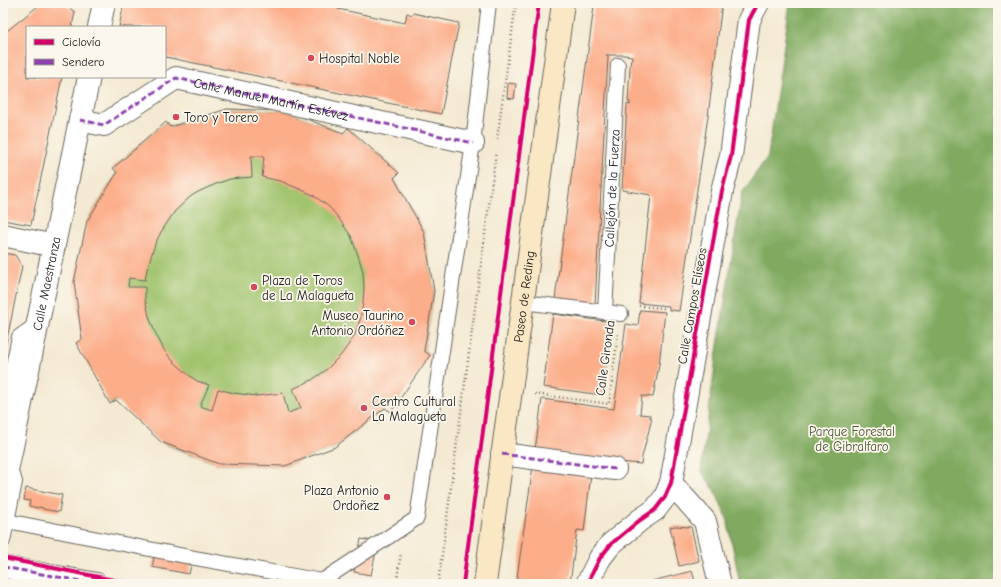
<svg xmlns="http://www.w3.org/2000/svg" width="1001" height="587" font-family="'Comic Neue',sans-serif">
  <rect width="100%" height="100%" fill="#fbf7ec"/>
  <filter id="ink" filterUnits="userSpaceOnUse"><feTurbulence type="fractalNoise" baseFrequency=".025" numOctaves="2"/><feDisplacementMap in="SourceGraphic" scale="8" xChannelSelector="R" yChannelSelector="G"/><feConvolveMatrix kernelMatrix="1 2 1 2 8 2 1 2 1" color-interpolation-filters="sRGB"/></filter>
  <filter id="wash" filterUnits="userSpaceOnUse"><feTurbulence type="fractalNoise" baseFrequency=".012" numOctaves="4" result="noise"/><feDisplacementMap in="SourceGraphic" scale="16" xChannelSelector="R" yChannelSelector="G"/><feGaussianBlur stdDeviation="0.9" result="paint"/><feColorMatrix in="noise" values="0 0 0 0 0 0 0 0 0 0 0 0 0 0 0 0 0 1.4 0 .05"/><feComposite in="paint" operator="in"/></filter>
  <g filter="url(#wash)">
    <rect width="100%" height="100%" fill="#f4ead3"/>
    <path fill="#a2c46e" stroke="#5f7045" d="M227,109l59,2 57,22 5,-5 51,45 -5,5 30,54 5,30 5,29 -10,60 6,4 -45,53 -50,39 -50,19 -66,-2 -42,-15 -16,-7 -44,-42 -7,4 -28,-65 5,-118 30,-48 -4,-5 53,-46 4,5z"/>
    <path fill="#81aa61" stroke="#4e633e" d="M790,3h208v581h-258l-13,-66 -13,-29 -13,-18 15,-113 26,-165 26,-37z"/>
    <g id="blocks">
      <g fill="#fcad89" fill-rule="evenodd">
        <path d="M42,3h20l13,9 -3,15h-45v50h35l-31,148 -28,-5v-186z"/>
        <path d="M124,3h215l-1,6 67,14 2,-10 5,2 1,-2 46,10 -18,91 -276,-57v-30h-46z"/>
        <path d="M593,3h129l-14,113 -29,195 -10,-1v-4l-30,-3 12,-108 -29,-5 5,-86 3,1v-3h-2l2,-36 1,-7h1v-3l-8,-1h-18l2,2 -13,247 -40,-5 39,-293h-1z"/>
        <path d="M508,83l8,1 -2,15 -7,-1z"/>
        <path d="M227,109l59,2 57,22 5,-5 51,45 -5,5 30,54 10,59 -10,60 6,4 -39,57 -6,-4 -50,39 -50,19 -66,-2 -58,-22 -45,-42 -6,4 -34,-61 6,-4 -8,-57 13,-61 30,-48 -4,-5 53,-46 4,5zM251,156h13l-2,21 18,4 22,9 11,5 16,12 8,9 14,20 7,19 5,17 1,15 -1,16 -3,17 -5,14 -4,7 -10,14 -15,15 -14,10 -19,9 8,19 -13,5 -5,-20 -27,3 -22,-3 -16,-4 -6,21 -12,-4 9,-21 -12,-4 -7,-5 -18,-16 -8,-10 -10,-20 -5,-14 -4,-17v-12h-17l1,-9 16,2 2,-11 8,-25 6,-12 14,-21 15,-14 8,-5 18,-8 14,-5 22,-2z"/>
        <path d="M3,253l12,2 7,11 -18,88z"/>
        <path d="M640,310l25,2 -6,53 -6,32 -11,-1 -2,18 10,1v3h2l-10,39 -1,7 -34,-3 -72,-11 7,-51 72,10 12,-85 12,2z"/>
        <path d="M553,314l59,8 -10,73 -59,-8z"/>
        <path d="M533,466l58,8 -7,57 -7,-1 -7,54h-54z"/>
        <path d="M26,488l36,7 -3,17 -16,-3v-1l-4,-1 -1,1 -9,-2 1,-5 -6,-1z"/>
        <path d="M675,526l16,1 8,34 -20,5 -9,-39z"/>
        <path d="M361,539l17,3 -7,33 -17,-3z"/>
        <path d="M156,548l37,8 -4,18 -37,-7z"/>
        <path d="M692,571l4,13h-43l-1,-3z"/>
      </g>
    </g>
  </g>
  <g filter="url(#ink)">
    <use href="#blocks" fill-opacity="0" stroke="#68645c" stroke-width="1"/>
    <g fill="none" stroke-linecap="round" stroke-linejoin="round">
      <defs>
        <g id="lane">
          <path d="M523,302l98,12"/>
          <path id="s1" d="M605,312l13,-247"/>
          <path d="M3,413l16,-76 18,-13"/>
          <path d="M7,521l188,37 127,23 95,-63 56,-375 16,-140"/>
          <path d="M3,541l12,-59 -1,-4"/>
        </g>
        <g id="street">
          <path d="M99,27l5,-24"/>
          <path id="s2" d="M80,120l24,5 72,-47 297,65"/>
          <path d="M3,235l51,11"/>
          <path d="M502,454l113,15"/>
          <path d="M671,483l34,38 15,63"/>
          <path id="s3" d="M3,490l86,-413"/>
          <path d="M3,567l94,17"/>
          <path d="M587,584l13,-26 11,-14 29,-24 15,-10 10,-13 6,-14 51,-292 9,-35 18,-136 9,-17"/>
        </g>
        <g id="secondary">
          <path id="s4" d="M485,584l78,-581"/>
        </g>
      </defs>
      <use href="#lane" stroke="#68645c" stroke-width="16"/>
      <use href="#street" stroke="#68645c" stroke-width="24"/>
      <use href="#secondary" stroke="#68645c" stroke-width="24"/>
      <g stroke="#68645c" stroke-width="2.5" stroke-dasharray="1 3" stroke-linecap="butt">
        <path d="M497,139l19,-136"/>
        <path d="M639,306l25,2"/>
        <path d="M535,394l74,10 9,-70"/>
        <path d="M396,584l5,-31"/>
        <path d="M438,584l58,-432"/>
      </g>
      <use href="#lane" stroke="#fff" stroke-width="14"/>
      <use href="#street" stroke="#fff" stroke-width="22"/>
      <use href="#secondary" stroke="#fae7c3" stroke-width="22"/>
      <g stroke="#8e44ad" stroke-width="3" stroke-dasharray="6 3" stroke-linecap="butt">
        <path d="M80,120l24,5 72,-47 297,65"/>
        <path d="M502,454l113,15"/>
        <path d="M3,567l94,17"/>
      </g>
      <defs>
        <g id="cycleway">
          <path d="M3,558l131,26"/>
          <path d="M463,584l76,-581"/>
          <path d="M587,584l13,-26 11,-14 29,-24 15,-10 10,-13 6,-14 51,-292 9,-35 18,-136 9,-17"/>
        </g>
      </defs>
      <use href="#cycleway" stroke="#fbf7ec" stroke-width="6"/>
      <use href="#cycleway" stroke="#d6006c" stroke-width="4"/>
    </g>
  </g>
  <g fill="#d1495b" stroke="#fbf7ec" stroke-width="1.5">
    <circle cx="311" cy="58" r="4"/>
    <circle cx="176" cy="117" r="4"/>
    <circle cx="254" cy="287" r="4"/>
    <circle cx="412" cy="322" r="4"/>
    <circle cx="364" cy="408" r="4"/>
    <circle cx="387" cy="497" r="4"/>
  </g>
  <g text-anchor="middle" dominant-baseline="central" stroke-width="3.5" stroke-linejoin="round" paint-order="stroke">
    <g font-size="13" fill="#1c1c1c" stroke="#fbf7ec" text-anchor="start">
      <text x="319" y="58">Hospital Noble</text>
      <text x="184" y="117">Toro y Torero</text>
      <text x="262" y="280">Plaza de Toros<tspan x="262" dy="15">de La Malagueta</tspan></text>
      <text x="404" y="315" text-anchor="end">Museo Taurino<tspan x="404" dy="15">Antonio Ordóñez</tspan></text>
      <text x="372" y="401">Centro Cultural<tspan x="372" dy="15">La Malagueta</tspan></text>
      <text x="379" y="490" text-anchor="end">Plaza Antonio<tspan x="379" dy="15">Ordoñez</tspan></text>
    </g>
    <g font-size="13" fill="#1c1c1c" stroke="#fbf7ec">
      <text stroke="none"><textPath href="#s2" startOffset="208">Calle Manuel Martín Estévez</textPath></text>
      <text stroke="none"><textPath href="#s1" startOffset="124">Callejón de la Fuerza</textPath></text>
      <text stroke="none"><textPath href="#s3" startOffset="211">Calle Maestranza</textPath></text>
      <text stroke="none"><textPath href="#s4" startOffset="290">Paseo de Reding</textPath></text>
      <text transform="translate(692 306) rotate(-80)">Calle Campos Elíseos</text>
      <text transform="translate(605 358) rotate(-82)">Calle Gironda</text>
    </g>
    <g font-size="13" fill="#4b5739" stroke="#fbf7ec">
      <text x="852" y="431">Parque Forestal<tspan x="852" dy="15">de Gibralfaro</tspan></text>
    </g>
  </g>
  <rect width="1001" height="587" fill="none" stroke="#fbf7ec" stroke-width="16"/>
  <rect x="26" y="26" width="140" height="52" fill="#fbf7ec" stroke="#a29f99"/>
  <rect x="34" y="39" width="20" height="6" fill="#d6006c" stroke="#a29f99"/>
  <text x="62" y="46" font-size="12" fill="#1c1c1c">Ciclovía</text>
  <rect x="34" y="59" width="20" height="6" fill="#8e44ad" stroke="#a29f99"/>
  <text x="62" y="66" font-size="12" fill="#1c1c1c">Sendero</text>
</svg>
